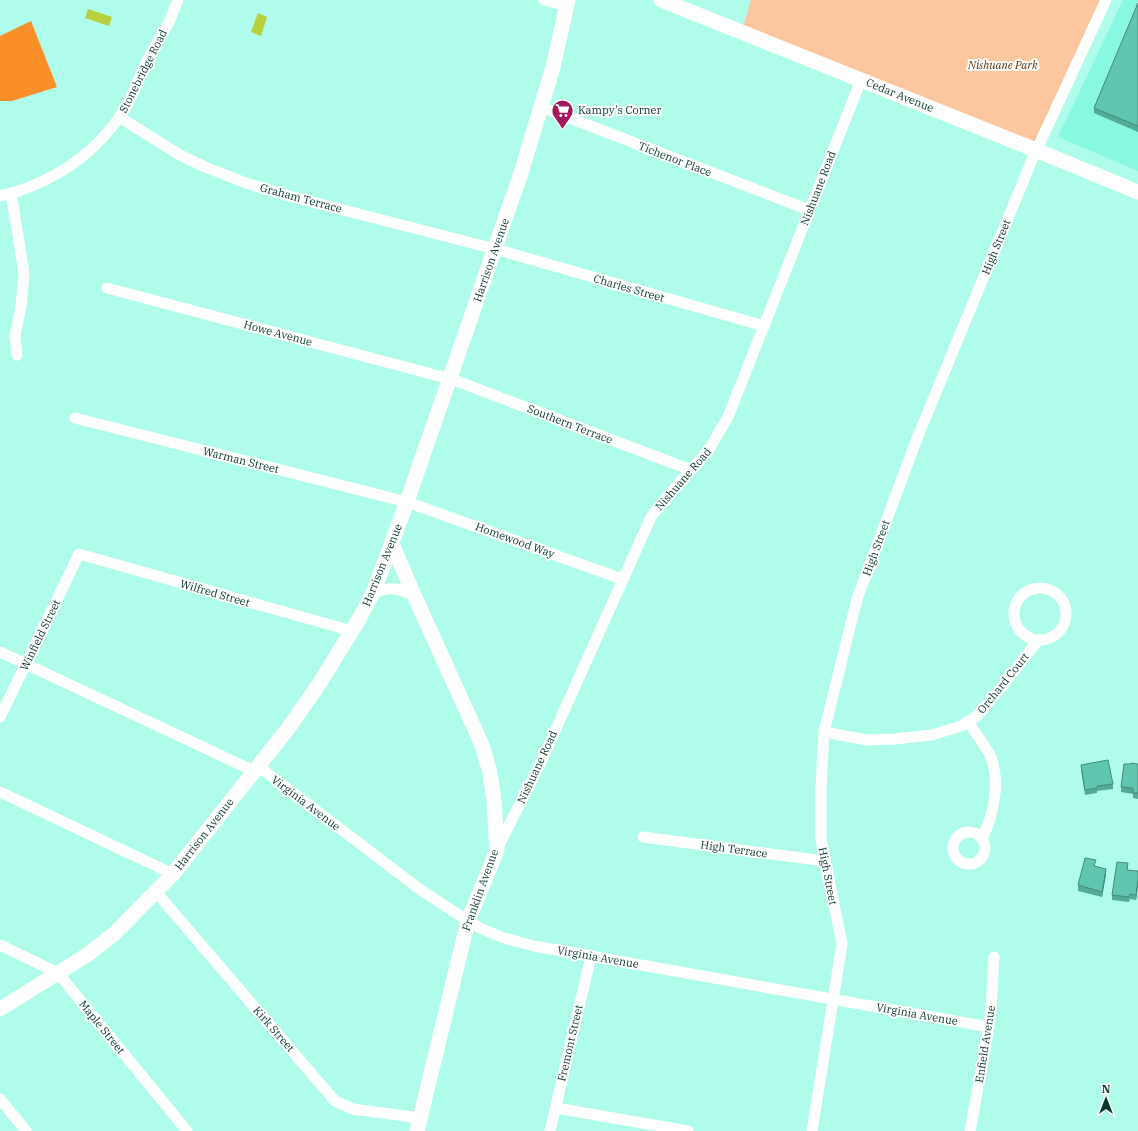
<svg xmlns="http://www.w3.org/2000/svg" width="1138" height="1131" font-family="'IBM Plex Serif',serif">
  <rect width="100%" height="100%" fill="#aefce9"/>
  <path fill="#88f9e0" d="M1123,0h15v171l-80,-34z"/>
  <path fill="#fcc69e" d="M751,0h357l-72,150 -293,-123z"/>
  <path fill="#fa8f29" d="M31,21l26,66 -45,14h-12v-65z"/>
  <g fill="#b9cf3d">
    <path d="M88,9l24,8 -3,9 -24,-8z"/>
    <path d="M258,13l9,4 -6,19 -10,-4z"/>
  </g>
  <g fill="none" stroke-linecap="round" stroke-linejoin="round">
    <g stroke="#fff" stroke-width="11">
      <path d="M544,0l23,6"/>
      <path d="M541,107l268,103"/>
      <path d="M119,117l61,38 25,12 41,16 43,13 206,53 269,77"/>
      <path d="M11,193l10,61 3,20 -3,33 -6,29 2,19"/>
      <path d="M0,196c52,-12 98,-43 126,-89 8,-13 12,-28 19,-42 7,-15 17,-30 25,-45 3,-7 5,-13 8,-20"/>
      <path d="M107,288l347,92 237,90"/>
      <path d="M75,418l332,84 215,77"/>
      <circle cx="1040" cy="614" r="26"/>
      <path d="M373,593c19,-7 22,-5 41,2"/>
      <path d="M0,652l254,119"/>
      <path d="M0,717l79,-163 273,77"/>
      <path d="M968,722c6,9 17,23 22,33 11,26 4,59 -8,84"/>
      <path d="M824,732l43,8 28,-1 37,-4 29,-9 16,-10 23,-27 39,-50"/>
      <path d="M258,766l160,122 50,33 14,8 22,9 30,8 455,81"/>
      <path d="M0,792l173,82"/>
      <circle cx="969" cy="848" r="16"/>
      <path d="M643,837l182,24"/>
      <path d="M497,849l45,-89 109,-243 13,-17 44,-49 20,-34 133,-337"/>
      <path d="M156,892l179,209 18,8 67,9"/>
      <path d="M0,945l58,28 129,158"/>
      <path d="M0,1099l26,32"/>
      <path d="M556,1108l132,23"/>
      <path d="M550,1131l41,-175"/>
      <path d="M812,1131l30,-187 -21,-105v-52l3,-55 33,-133 61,-163 114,-276 74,-160"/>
      <path d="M970,1131l16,-86 5,-35 3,-53"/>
    </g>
    <g stroke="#fff" stroke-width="15">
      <path d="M661,0l365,146 112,46"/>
      <path d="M392,544l22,51 68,150 8,28 4,27 3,50 -29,71 -51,210"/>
      <path d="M0,1009l87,-54 27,-21 59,-60 117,-148 31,-45 38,-62 14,-26 31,-83 117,-337 32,-106 15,-67"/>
    </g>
  </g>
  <g fill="#53aa97">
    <path d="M1138,3v129l-44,-19v-5z"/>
    <path d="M1131,764h7v35l-5,-1v-4l-12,-2v-5z"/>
    <path d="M1081,765l32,19v5l-16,2v2l-12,2 -4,-25z"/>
    <path d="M1096,865l-1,2 11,7 -4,23 -24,-6v-6z"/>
    <path d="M1128,870l10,1v15l-2,14 -6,-1 -1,3 -17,-2v-5z"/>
  </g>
  <g fill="#438b7b">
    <path d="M1106,869v5l-4,23v-5z"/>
    <path d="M1138,880v6l-2,14v-5z"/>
  </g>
  <g fill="#60c6b0" stroke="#438b7b">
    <path d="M1138,3v123l-44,-18z"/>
    <path d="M1108,760l5,24 -16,2v2l-12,2 -4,-25z"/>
    <path d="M1131,763l7,1v29h-5v-5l-12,-1 3,-23h7z"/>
    <path d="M1085,858l11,2 -2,6 12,3 -4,23 -24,-7z"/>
    <path d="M1117,862l11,1 -1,7 11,1v9l-2,15 -6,-1 -1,3 -17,-2z"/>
  </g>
  <defs>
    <symbol id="supermarket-pin" viewBox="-11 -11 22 30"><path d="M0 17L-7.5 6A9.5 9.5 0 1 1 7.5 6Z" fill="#a4185d" stroke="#fff"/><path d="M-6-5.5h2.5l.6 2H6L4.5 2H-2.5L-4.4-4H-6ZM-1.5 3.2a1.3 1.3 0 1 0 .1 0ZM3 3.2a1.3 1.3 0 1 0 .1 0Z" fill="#fff"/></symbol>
  </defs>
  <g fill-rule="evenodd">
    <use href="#supermarket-pin" x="550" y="98" width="25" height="34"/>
  </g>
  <g text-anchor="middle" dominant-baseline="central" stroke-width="4" stroke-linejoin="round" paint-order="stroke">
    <g font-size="11" font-style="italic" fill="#5f340f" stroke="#fff">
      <text x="1003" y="65">Nishuane Park</text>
    </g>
    <g font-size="11" fill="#08372e" stroke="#fff">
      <text transform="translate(143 71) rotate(-63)">Stonebridge Road</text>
      <text transform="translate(900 95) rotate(22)">Cedar Avenue</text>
      <text transform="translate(675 159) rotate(21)">Tichenor Place</text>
      <text transform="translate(818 188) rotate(-69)">Nishuane Road</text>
      <text transform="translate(301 198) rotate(15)">Graham Terrace</text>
      <text transform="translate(996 247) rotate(-68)">High Street</text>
      <text transform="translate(491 260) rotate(-71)">Harrison Avenue</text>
      <text transform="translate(629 288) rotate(16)">Charles Street</text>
      <text transform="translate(278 333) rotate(15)">Howe Avenue</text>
      <text transform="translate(570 424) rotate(21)">Southern Terrace</text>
      <text transform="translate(241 460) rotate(14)">Warman Street</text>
      <text transform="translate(683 479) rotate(-49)">Nishuane Road</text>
      <text transform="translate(515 540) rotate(20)">Homewood Way</text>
      <text transform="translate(876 548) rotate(-70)">High Street</text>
      <text transform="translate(382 565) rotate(-68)">Harrison Avenue</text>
      <text transform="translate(215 593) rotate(16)">Wilfred Street</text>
      <text transform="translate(40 635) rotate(-64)">Winfield Street</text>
      <text transform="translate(1003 683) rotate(-51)">Orchard Court</text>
      <text transform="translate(537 767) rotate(-65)">Nishuane Road</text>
      <text transform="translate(306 803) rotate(37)">Virginia Avenue</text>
      <text transform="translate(204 834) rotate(-52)">Harrison Avenue</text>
      <text transform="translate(734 849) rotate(8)">High Terrace</text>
      <text transform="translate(828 876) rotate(79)">High Street</text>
      <text transform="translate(480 890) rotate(-70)">Franklin Avenue</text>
      <text transform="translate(598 957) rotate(10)">Virginia Avenue</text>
      <text transform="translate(917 1014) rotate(10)">Virginia Avenue</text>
      <text transform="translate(102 1027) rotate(51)">Maple Street</text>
      <text transform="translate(274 1029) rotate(49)">Kirk Street</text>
      <text transform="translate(570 1043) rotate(-77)">Fremont Street</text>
      <text transform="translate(985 1044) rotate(-81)">Enfield Avenue</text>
    </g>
    <g font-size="11" fill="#08372e" stroke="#fff" text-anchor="start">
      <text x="578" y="110">Kampy's Corner</text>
    </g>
  </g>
  <g transform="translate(1106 1099)" stroke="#ffffff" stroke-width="3" paint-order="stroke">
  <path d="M0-3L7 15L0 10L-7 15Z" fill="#08372e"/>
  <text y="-6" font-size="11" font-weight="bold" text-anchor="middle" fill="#08372e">N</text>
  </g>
</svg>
